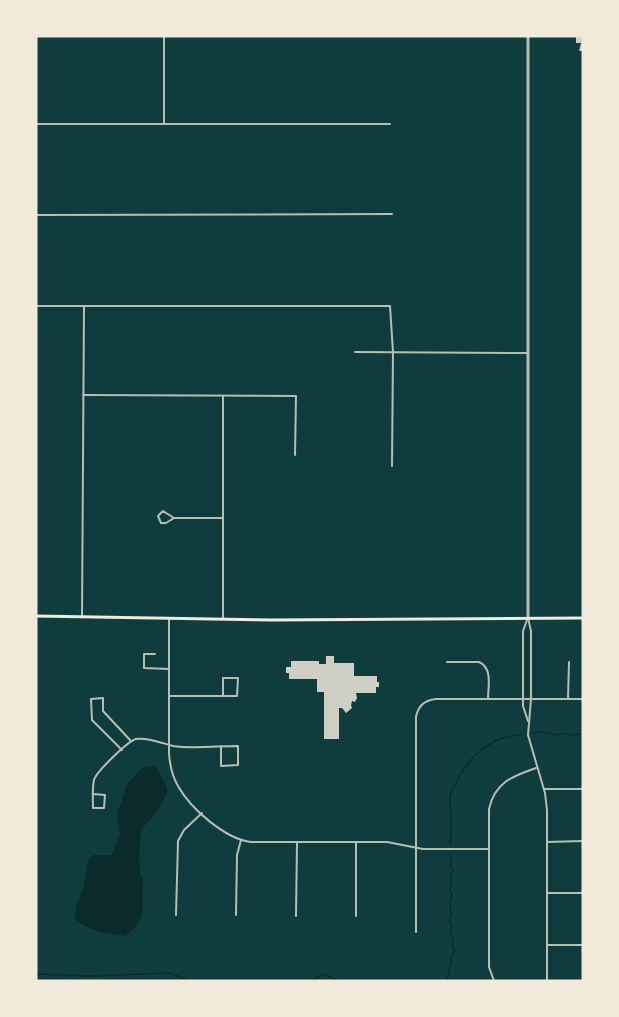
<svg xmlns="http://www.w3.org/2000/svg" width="619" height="1017" font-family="'Public Sans',sans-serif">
  <rect width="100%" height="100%" fill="#0f3d3e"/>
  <path fill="#0a2a2b" d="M156,766l11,22v5l-8,16 -18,21 -2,28 1,15 3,7 -1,35c-4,10 -9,15 -17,21 -20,-3 -35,-4 -50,-17l1,-14 7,-15 5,-31 5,-4h18l9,-20 -3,-23 3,-5 7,-23 16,-17z"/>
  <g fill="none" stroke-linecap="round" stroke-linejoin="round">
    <g stroke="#0a2a2b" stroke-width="1.5">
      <path d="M532,733l11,-1 15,3 5,-2 7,2 13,-1"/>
      <path d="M450,844c3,-15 0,-31 0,-46 0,-5 3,-9 5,-13 12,-27 35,-49 66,-50"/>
      <path d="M36,974l54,2 80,-3 21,8"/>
      <path d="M313,981l9,-7 17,7"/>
      <path d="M447,981l5,-24 3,-7 -3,-5 1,-7 -3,-6 2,-7 -3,-5 2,-4 -1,-15 2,-5 -2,-7c3,-7 -1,-13 3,-19l-3,-3 2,-6 -2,-7"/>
    </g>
  </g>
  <g fill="#cfcfc3">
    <path d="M576,36h7v15h-4l2,-8h-5z"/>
    <path d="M326,656h8v7h20v13h23v6h2v5h-3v6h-20l1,5 -2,4 -3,-1 -1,4 1,3 -6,5 -4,-5h-3v31h-15v-47h-7v-13h-28v-6h-3v-6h5v-6h28v3h7z"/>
  </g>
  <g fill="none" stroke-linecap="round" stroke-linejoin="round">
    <g stroke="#b8beb3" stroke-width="2">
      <path d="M164,123v-87"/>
      <path d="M36,124h354"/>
      <path d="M36,215l356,-1"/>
      <path d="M36,306h354l3,46 -1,114"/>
      <path d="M355,352l172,1"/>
      <path d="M83,395l213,1 -1,59"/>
      <path d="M163,511l11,7 -8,5h-5l-3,-7z"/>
      <path d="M174,518h49"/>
      <path d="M82,617l2,-311"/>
      <path d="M223,618v-222"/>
      <path d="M528,618l3,13v68l-3,36 17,58 2,17v171"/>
      <path d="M169,619v135c1,12 3,22 9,32 12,22 47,53 73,56h136l36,7h66"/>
      <path d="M527,620l-4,11v75l5,15"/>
      <path d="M155,654h-11v14l25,1"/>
      <path d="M447,662h32c14,6 9,25 9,37"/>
      <path d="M169,696h68l1,-18h-15v18"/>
      <path d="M568,699l1,-37"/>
      <path d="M122,750l-30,-30 -1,-21 12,-1v13l28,30"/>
      <path d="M544,789h39"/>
      <path d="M93,794l12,1 -1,13h-11c0,-9 -1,-19 1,-28 2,-8 34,-39 42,-41 11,-2 26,4 37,7 17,3 46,0 65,0v19l-17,1v-20"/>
      <path d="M356,842v74"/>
      <path d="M547,842l36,-1"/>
      <path d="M548,893h35"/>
      <path d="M176,915l2,-74 6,-11 18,-17"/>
      <path d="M236,915l1,-60 4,-15"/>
      <path d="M296,916l1,-74"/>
      <path d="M416,932v-215c2,-11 9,-17 20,-18h147"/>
      <path d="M547,945h36"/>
      <path d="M494,981l-5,-14v-158c6,-27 24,-33 47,-41"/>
    </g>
    <path stroke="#b8beb3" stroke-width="3" d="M528,618v-582"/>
    <path stroke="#f1e9da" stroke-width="3" d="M36,616l238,4 309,-2"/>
  </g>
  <rect width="619" height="1017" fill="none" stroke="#f1e9da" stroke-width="75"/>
</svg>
